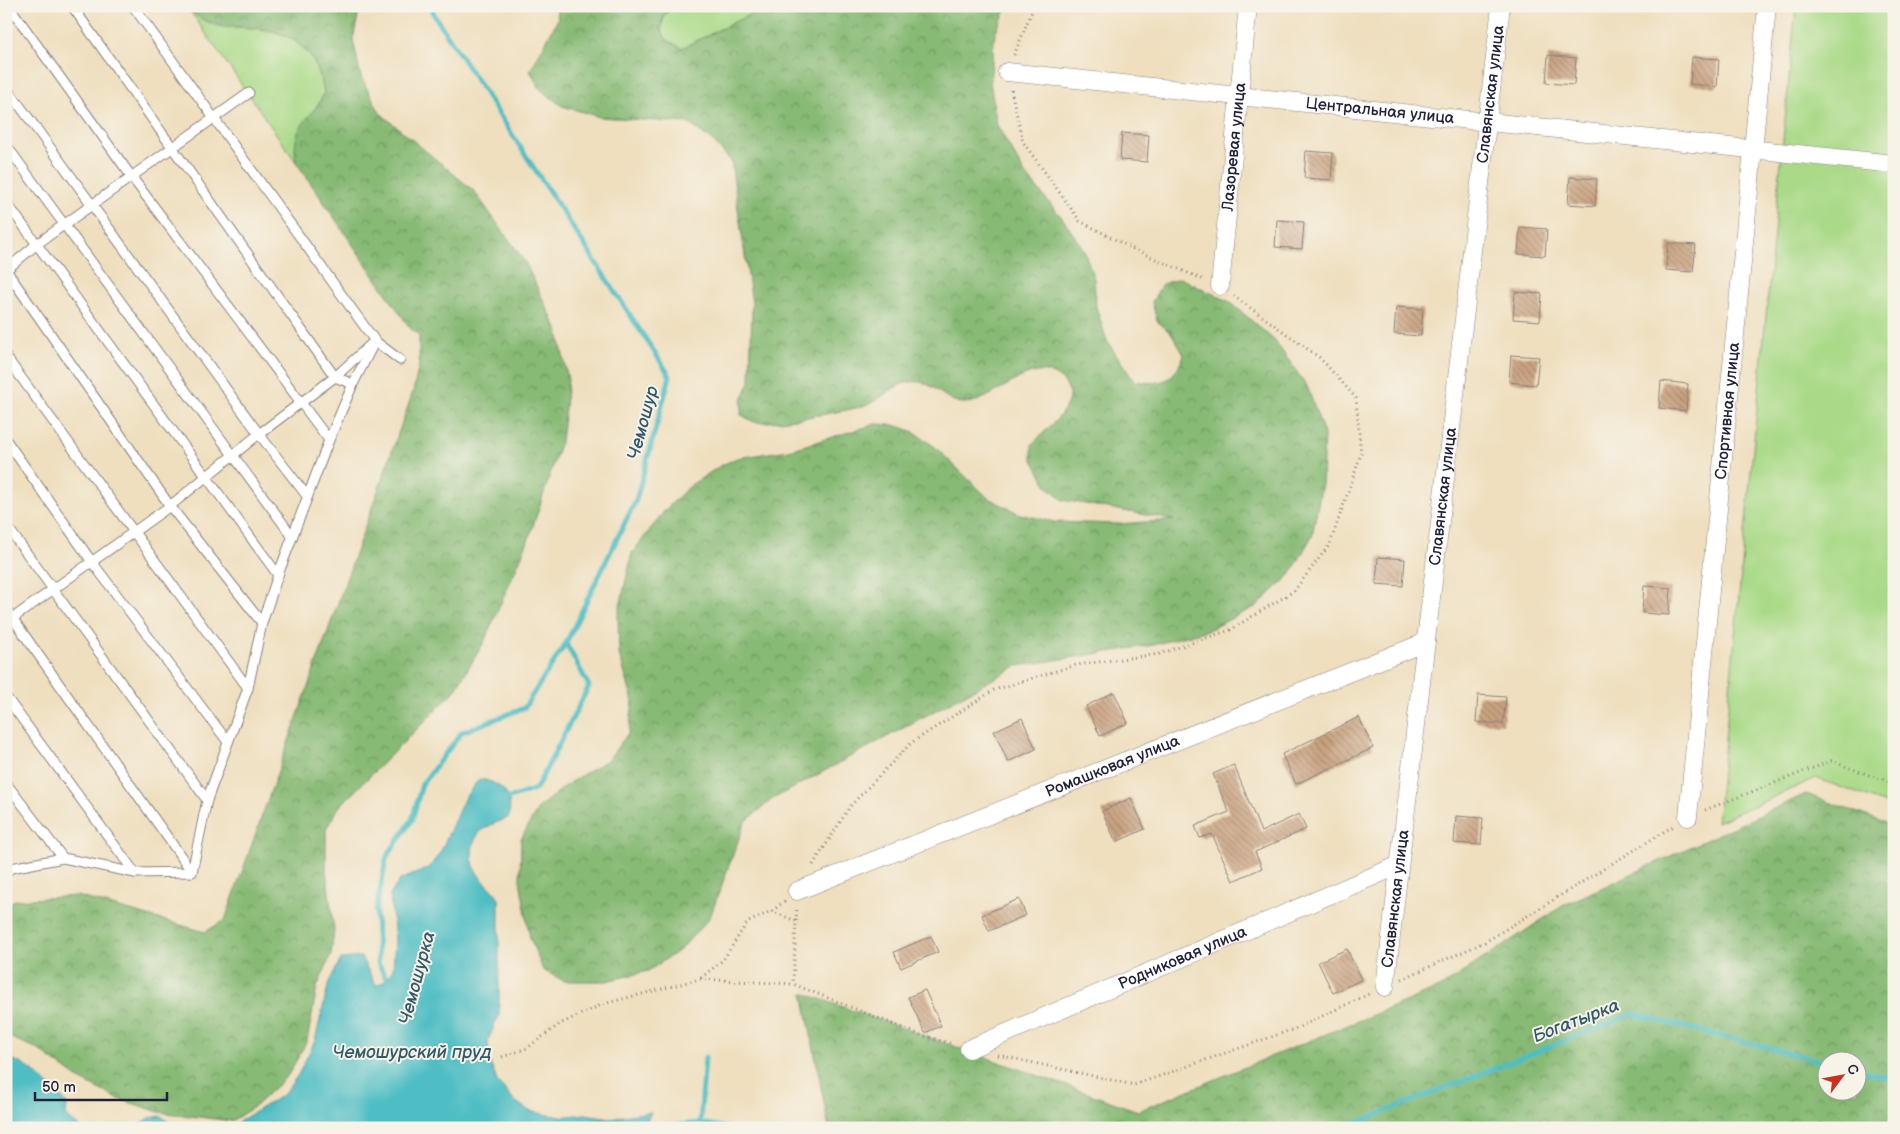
<svg xmlns="http://www.w3.org/2000/svg" width="1900" height="1134" font-family="'Balsamiq Sans',sans-serif">
  <defs>
    <pattern id="forest-crowns" width="20" height="18" patternUnits="userSpaceOnUse" patternTransform="scale(1.25)"><rect width="20" height="18" fill="#87ba74"/><path d="M2 6a3 3 0 1 1 6 0M12 15a3 3 0 1 1 6 0" fill="none" stroke="#6e9760"/></pattern>
    <pattern id="building-back-hatch" width="6" height="6" patternUnits="userSpaceOnUse" patternTransform="scale(1.25)"><rect width="6" height="6" fill="#caa381"/><path d="M-1 5l2 2M0 0l6 6M5-1l2 2" fill="none" stroke="#a4846b"/></pattern>
  </defs>
  <rect width="100%" height="100%" fill="#f7f3e8"/>
  <filter id="ink" filterUnits="userSpaceOnUse"><feTurbulence type="fractalNoise" baseFrequency=".02" numOctaves="2"/><feDisplacementMap in="SourceGraphic" scale="10" xChannelSelector="R" yChannelSelector="G"/><feConvolveMatrix kernelMatrix="1 2 1 2 8 2 1 2 1" color-interpolation-filters="sRGB"/></filter>
  <filter id="wash" filterUnits="userSpaceOnUse"><feTurbulence type="fractalNoise" baseFrequency=".0096" numOctaves="4" result="noise"/><feDisplacementMap in="SourceGraphic" scale="20" xChannelSelector="R" yChannelSelector="G"/><feGaussianBlur stdDeviation="1.12" result="paint"/><feColorMatrix in="noise" values="0 0 0 0 0 0 0 0 0 0 0 0 0 0 0 0 0 1.4 0 .05"/><feComposite in="paint" operator="in"/></filter>
  <g filter="url(#wash)">
    <rect width="100%" height="100%" fill="#efdfbf"/>
    <g fill="#aada88" stroke="#667e62">
      <path d="M674,6h93l-85,42 -15,-8 -6,-10 3,-15z"/>
      <path d="M1796,6h98v801l-78,-29 -99,44z"/>
      <path d="M190,11c8,4 15,10 24,14 11,4 29,1 42,2 38,3 64,30 68,67 -13,24 -32,38 -28,68z"/>
    </g>
    <g fill="url(#forest-crowns)" stroke="#546e58" fill-rule="evenodd">
      <path d="M187,6h173l-7,34 8,37 19,36 94,78 51,71 33,69 10,49 -7,61 -33,100 -44,101 -30,50 -115,115 -13,22v42l8,59 -3,25 -14,32 -10,54 -19,34 -34,32 -23,14 -72,-9 -43,-14 -37,-19 -43,-31 -30,-12v-131l9,-5 62,-4 128,36 20,-12 188,-528 6,-28v-29l-9,-7 -114,-166c-5,-39 13,-38 28,-68 -2,-18 -9,-35 -22,-47 -35,-34 -89,-5 -115,-41z"/>
      <path d="M556,6h118l-10,9 -3,15 6,10 15,8 85,-42h241l-13,27 -5,49 7,43 28,49 38,45 21,31 10,29 2,28 11,34 27,40c28,4 39,2 50,-26l-12,-21 -15,-13 -5,-19 10,-18 18,-6 50,24 44,38 33,46 17,48 -2,49 -10,53 -22,39 -33,31 -49,24 -55,15 -136,21 -246,134 -26,22 -35,95 -29,32 -33,22 -42,10h-42l-21,-11 -13,-32 -10,-58 1,-41 18,-32 33,-26 36,-21 21,-28 4,-31 -14,-47 -1,-38 14,-63 34,-44 25,-24 29,-19 17,-8 52,-8 87,-26 18,1 18,6 23,16 53,51 32,16 34,8 64,2 56,-4 -111,-20 -15,-13 -16,-29v-13c13,-16 51,-42 32,-63 -30,-32 -66,20 -99,21 -21,1 -31,-25 -55,-21 -17,2 -28,17 -43,23 -15,5 -98,20 -112,17 -4,-1 -9,-5 -14,-7l1,-16 8,-17 2,-79 -21,-142 -19,-21 -24,-17 -88,-6 -38,-11 -22,-17 -10,-18 28,-52z"/>
      <path d="M1806,794l88,32v302h-1065l-26,-135 335,118 303,-124 123,-82zM1828,1062h30v30h-30z"/>
    </g>
    <g fill="#4fbec4" stroke="#387080">
      <path d="M479,779c22,3 34,15 30,38 -8,4 -18,7 -25,12 -16,11 -15,36 -3,49 7,8 13,11 18,21v116l-11,25 1,20 8,21 18,20 14,10 31,6 25,-3 25,4 41,-6 -7,16h-421l12,-4 49,-30 14,-19 17,-34 14,-59 12,-23 20,-2 15,28 10,-4 7,-12 2,-30 -5,-44 10,-15 29,-12 12,-17 23,-52z"/>
      <path d="M6,1059c20,0 48,31 61,45l-1,12 15,12h-75z"/>
      <path d="M161,1116l15,12h-38l11,-10z"/>
    </g>
    <g fill="none" stroke-linecap="round" stroke-linejoin="round">
      <g stroke="#4fbec4" stroke-width="5">
        <path d="M432,6l2,9 236,361 -34,124 -70,143 23,43 -53,103 -35,12"/>
        <path d="M390,985l-12,-22 -2,-53 11,-54 25,-36 10,-36 40,-52 62,-24 42,-65"/>
        <path d="M1858,1070l36,9"/>
        <path d="M700,1123l5,-66"/>
        <path d="M643,1128l57,-5 27,5"/>
        <path d="M1343,1128l290,-114 195,49"/>
      </g>
    </g>
    <g id="blocks">
      <g fill="url(#building-back-hatch)">
        <path d="M1548,55l28,3 -2,27 -28,-2z"/>
        <path d="M1692,57l27,2 -2,28 -27,-3z"/>
        <path d="M1122,133l27,2 -2,27 -27,-2z"/>
        <path d="M1306,151l27,2 -2,27 -27,-2z"/>
        <path d="M1570,177l27,2 -2,27 -27,-2z"/>
        <path d="M1277,220l27,2 -2,27 -27,-2z"/>
        <path d="M1520,227l27,2 -2,27 -27,-2z"/>
        <path d="M1668,243l28,2 -3,27 -27,-2z"/>
        <path d="M1515,292l27,2 -2,27 -27,-2z"/>
        <path d="M1396,307l27,2 -2,27 -27,-2z"/>
        <path d="M1511,355l28,2 -3,28 -27,-3z"/>
        <path d="M1661,381l27,3 -2,27 -27,-3z"/>
        <path d="M1378,557l27,2 -2,27 -27,-2z"/>
        <path d="M1644,586l27,2 -2,27 -27,-2z"/>
        <path d="M1114,692l14,31 -28,13 -14,-30z"/>
        <path d="M1478,695l28,2 -3,27 -27,-2z"/>
        <path d="M1359,717l14,31 -77,36 -14,-30z"/>
        <path d="M1022,718l14,31 -28,13 -14,-31z"/>
        <path d="M1234,765l27,67 38,-18 7,15 -51,23 7,16 -29,13 -21,-47 -12,4 -5,-12 34,-14 -16,-38z"/>
        <path d="M1131,798l14,31 -29,13 -14,-31z"/>
        <path d="M1456,816l27,2 -2,27 -27,-2z"/>
        <path d="M1019,899l7,16 -37,16 -7,-16z"/>
        <path d="M931,936l7,16 -37,16 -7,-16z"/>
        <path d="M1347,949l14,31 -28,13 -15,-31z"/>
        <path d="M925,990l16,36 -16,7 -17,-36z"/>
      </g>
    </g>
  </g>
  <g filter="url(#ink)">
    <use href="#blocks" fill-opacity="0" stroke="#88807d" stroke-width="1"/>
    <g fill="none" stroke-linecap="round" stroke-linejoin="round">
      <defs>
        <g id="lane">
          <path d="M9,6l122,170 198,264"/>
          <path d="M72,6l263,371 18,7"/>
          <path d="M133,6l242,335 25,19"/>
          <path d="M6,87l253,347 48,62"/>
          <path d="M6,145l286,391"/>
          <path d="M6,202l272,373"/>
          <path d="M6,270l164,236 92,117"/>
          <path d="M6,270l31,-26 212,-151"/>
          <path d="M6,357l242,331"/>
          <path d="M6,440l86,122 136,180"/>
          <path d="M6,525l201,275"/>
          <path d="M6,609l186,263"/>
          <path d="M6,623l164,-117 89,-72 76,-57 36,-33"/>
          <path d="M6,697l129,176"/>
          <path d="M6,783l57,75"/>
          <path d="M6,872l5,-4 52,-10 72,15 57,-1 15,-72 41,-112 14,-65 16,-48 51,-135 24,-56 22,-43"/>
        </g>
        <g id="street">
          <path id="s1" d="M1007,72l887,92"/>
          <path id="s2" d="M1220,286l28,-280"/>
          <path id="s3" d="M1688,817l79,-811"/>
          <path id="s4" d="M797,891l629,-249"/>
          <path id="s5" d="M1385,987l116,-981"/>
          <path id="s6" d="M969,1049l428,-183"/>
        </g>
      </defs>
      <use href="#lane" stroke="#88807d" stroke-width="11"/>
      <use href="#street" stroke="#88807d" stroke-width="19"/>
      <g stroke="#88807d" stroke-width="3" stroke-dasharray="1 4" stroke-linecap="butt">
        <path d="M1014,55l20,-49"/>
        <path d="M1011,90l12,52 57,79 55,29 69,30"/>
        <path d="M1705,810l126,-49 63,23"/>
        <path d="M813,865l38,-60 60,-62 83,-53 82,-25 83,-11 71,-24 64,-39 36,-47 31,-90 -5,-56 -36,-40 -86,-62"/>
        <path d="M772,911l13,-10"/>
        <path d="M796,921l1,-14"/>
        <path d="M701,978l22,-18 24,-37 24,-12 25,10 -3,63"/>
        <path d="M1402,979l83,-37 190,-117"/>
        <path d="M998,1055l136,30 163,-57 74,-35"/>
        <path d="M502,1057l25,-9 33,-24 43,-20 97,-25 93,5 130,52 30,8"/>
      </g>
      <use href="#lane" stroke="#fff" stroke-width="9"/>
      <use href="#street" stroke="#fff" stroke-width="18"/>
    </g>
  </g>
  <g text-anchor="middle" dominant-baseline="central" stroke-width="4" stroke-linejoin="round" paint-order="stroke">
    <g font-size="16" fill="#22223b" stroke="#f7f3e8">
      <text stroke="none"><textPath href="#s5" startOffset="899">Славянская улица</textPath></text>
      <text stroke="none"><textPath href="#s1" startOffset="375">Центральная улица</textPath></text>
      <text stroke="none"><textPath href="#s2" startOffset="140">Лазоревая улица</textPath></text>
      <text stroke="none"><textPath href="#s3" startOffset="408">Спортивная улица</textPath></text>
      <text stroke="none"><textPath href="#s5" startOffset="494">Славянская улица</textPath></text>
      <text stroke="none"><textPath href="#s4" startOffset="339">Ромашковая улица</textPath></text>
      <text stroke="none"><textPath href="#s5" startOffset="89">Славянская улица</textPath></text>
      <text stroke="none"><textPath href="#s6" startOffset="232">Родниковая улица</textPath></text>
    </g>
    <g font-size="18" font-style="italic" fill="#32596b" stroke="#f7f3e8">
      <text transform="translate(643 423) rotate(-75)">Чемошур</text>
      <text transform="translate(417 978) rotate(-75)">Чемошурка</text>
      <text transform="translate(1576 1021) rotate(-21)">Богатырка</text>
      <text x="412" y="1052">Чемошурский пруд</text>
    </g>
  </g>
  <rect width="1900" height="1134" fill="none" stroke="#f7f3e8" stroke-width="25"/>
  <g transform="translate(1842 1076) rotate(58)"><circle r="24" fill="#f7f3e8" stroke="#a29fa3"/>
  <path d="M0-4L9 19L0 12L-9 19Z" fill="#c8321e"/>
  <text y="-8" font-size="14" font-weight="bold" text-anchor="middle" fill="#22223b">С</text>
  </g>
  <path d="M35 1092v8h132v-8" fill="none" stroke="#22223b" stroke-width="2.5"/>
  <text x="42" y="1092" font-size="15" fill="#22223b" stroke="#f7f3e8" stroke-width="4" paint-order="stroke">50 m</text>
</svg>
